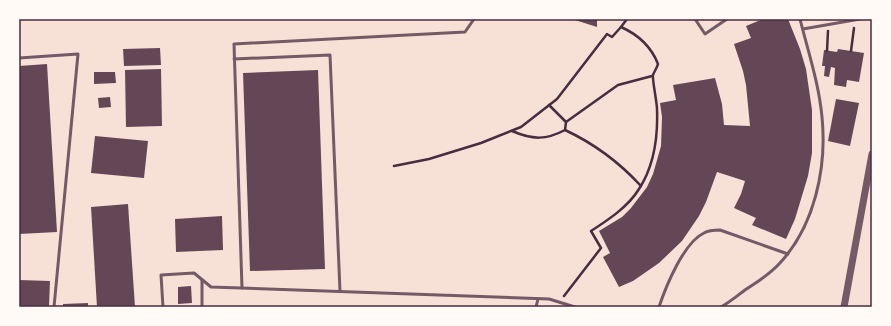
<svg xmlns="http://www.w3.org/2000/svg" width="891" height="326" font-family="Helvetica,sans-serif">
  <rect width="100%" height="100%" fill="#f7e1d7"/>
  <g fill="#644757">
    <path d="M575,19h22v8l-22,-7z"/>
    <path d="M763,19h25l12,30 6,20 6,41v43l-4,23 -13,43 -9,20 -34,-14 4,-7 -22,-10 7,-14 4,-13 -28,-9 -11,30 -7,14 -17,25 -23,22 -26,18 -14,6 -16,-30 7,-4 -11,-22 23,-14 9,-9 16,-21 6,-13 8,-28 1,-29 -2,-14 16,-3 -3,-15 42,-7 7,26 2,21 26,1 -4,-41 -3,-14 -9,-27 17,-6 -5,-12z"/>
    <path d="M160,48l1,17 -37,1 -1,-17z"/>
    <path d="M838,49l26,4 -5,29 -12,-2 -1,7 -12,-2 1,-17 -4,-1 -2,10 -5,-1 1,-10h-3l2,-16 13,2z"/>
    <path d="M47,64l10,168 -38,2v-168z"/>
    <path d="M161,69l1,57 -36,1 -1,-57z"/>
    <path d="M318,70l7,199 -75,2 -7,-198z"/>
    <path d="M94,72h21l1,11 -22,1z"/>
    <path d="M110,97l1,10 -12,1 -1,-10z"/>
    <path d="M836,99l23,4 -9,43 -22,-5z"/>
    <path d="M95,136l53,5 -4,37 -53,-5z"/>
    <path d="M128,204l7,103h-38l-6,-100z"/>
    <path d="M222,216l1,34 -47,2 -1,-33z"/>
    <path d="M19,280l31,1 -1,25 -30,1z"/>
    <path d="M191,286l1,17 -14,1v-17z"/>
    <path d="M88,303v4h-25v-3z"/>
  </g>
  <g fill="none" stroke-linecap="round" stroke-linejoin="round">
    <g stroke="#4a2c40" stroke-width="2.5">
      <path d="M827,51l1,-20"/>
      <path d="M851,51l3,-23"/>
      <path d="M566,122l52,-37 34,-9"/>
      <path d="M565,130c30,14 54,32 76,56"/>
      <path d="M512,131c21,9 34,9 53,-1l1,-8 -17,-17"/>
      <path d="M394,166l35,-7 52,-16 40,-16 36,-28 50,-65 5,3 9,-10"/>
      <path d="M564,296l37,-48 -10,-17c17,-11 37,-24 48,-42 15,-23 19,-54 18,-80 0,-7 -5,-30 -4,-34 1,-3 4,-7 5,-11 -7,-18 -19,-29 -37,-37l6,-8"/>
    </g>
    <g stroke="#755966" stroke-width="3">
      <path d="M695,19l10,15 22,-15"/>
      <path d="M803,29l57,-10"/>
      <path d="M19,58l59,-4 -24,253"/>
      <path d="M234,59l96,-4 10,236"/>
      <path d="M202,280v27"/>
      <path d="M242,288l-8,-244 231,-12 9,-13"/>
      <path d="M163,307l-2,-32 33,-2 17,14 338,12 26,8"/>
      <path d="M536,307l2,-8"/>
      <path d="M659,307c7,-21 25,-65 45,-74 5,-3 10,-3 16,-3l68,24"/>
      <path d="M721,307c9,-5 16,-11 24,-17 12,-8 24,-15 34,-26 36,-38 48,-97 43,-147 -3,-33 -14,-66 -22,-98"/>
    </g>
    <path stroke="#755966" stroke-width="7" d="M844,307l28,-153"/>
  </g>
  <rect width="891" height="326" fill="none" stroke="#fffaf5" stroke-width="40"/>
  <rect x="20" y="20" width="851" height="286" fill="none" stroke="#4a2c40" stroke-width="1.5"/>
</svg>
